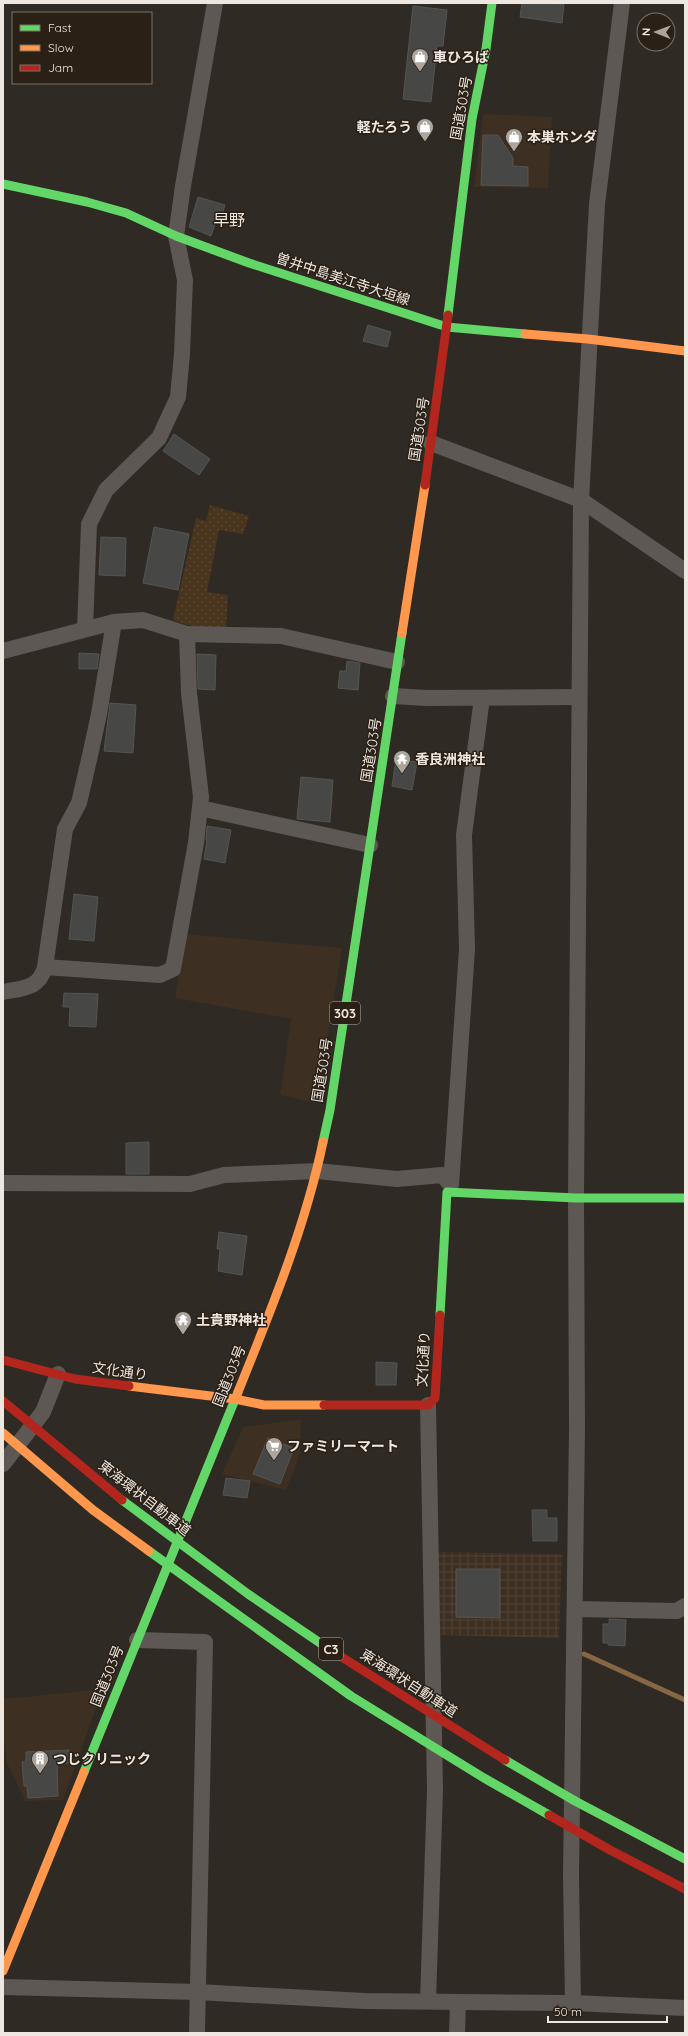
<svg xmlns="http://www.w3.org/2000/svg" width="688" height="2036" font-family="Quicksand,'Noto Sans JP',sans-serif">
  <defs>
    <pattern id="industrial-grid" width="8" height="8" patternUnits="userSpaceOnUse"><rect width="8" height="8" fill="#3d2f21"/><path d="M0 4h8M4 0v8" fill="none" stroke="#504336"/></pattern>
    <pattern id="grass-dots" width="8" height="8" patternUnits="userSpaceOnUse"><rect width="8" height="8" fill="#49341e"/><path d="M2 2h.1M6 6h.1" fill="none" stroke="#5b4834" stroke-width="1.8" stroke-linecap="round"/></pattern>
  </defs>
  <rect width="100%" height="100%" fill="#2f2a24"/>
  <g fill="#3d2f21">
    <path d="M483,114l69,3 -4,71 -74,-1z"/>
    <path d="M185,934l157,14 -25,155 -37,-8 11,-76 -116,-21z"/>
    <path d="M301,1419l-1,35 -14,36 -64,-16 21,-47z"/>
    <path d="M103,1689l-40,111 -38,1 -18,-38 -4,-26v-38z"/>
  </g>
  <path fill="url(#industrial-grid)" d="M436,1552l126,2 -3,84 -121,-3z"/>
  <path fill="url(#grass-dots)" d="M210,505l39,11 -6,18 -24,-4 -12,62 21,3 -2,34 -32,-2 -21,-7 23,-102 10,3z"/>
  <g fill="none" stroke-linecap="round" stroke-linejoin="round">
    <path stroke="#866644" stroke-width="5" d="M584,1654l101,46"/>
  </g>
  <g fill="#474745" stroke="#545553">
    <path d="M522,3l42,1 -2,19 -42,-6z"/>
    <path d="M413,6l34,4 -4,36h-6l-6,56 -28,-3z"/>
    <path d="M483,135h15l15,23v8l15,1v19l-47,-1z"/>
    <path d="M198,197l27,8 -5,17 -4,-1 -5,15 -22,-9z"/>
    <path d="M368,325l23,7 -4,15 -24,-6z"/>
    <path d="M174,434l36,25 -11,16 -36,-24z"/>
    <path d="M154,527l35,7 -11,56 -35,-7z"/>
    <path d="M101,537l25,1 -1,38 -26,-1z"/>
    <path d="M79,653l20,1 -2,15h-18z"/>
    <path d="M197,654l19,1 -1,35 -17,-1z"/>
    <path d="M347,661l13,2 -2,27 -20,-2 2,-17h6z"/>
    <path d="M110,703l26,2 -3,48 -29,-2z"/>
    <path d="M396,759l21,3 -5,28 -20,-4z"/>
    <path d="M301,777l32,3 -3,42 -33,-3z"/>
    <path d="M207,826l24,4 -6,33 -21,-4 3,-19h-1z"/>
    <path d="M74,894l24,3 -4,44 -25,-2z"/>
    <path d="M64,993l34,1 -2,33 -27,-1 1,-19h-7z"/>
    <path d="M149,1142v32h-23v-31z"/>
    <path d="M219,1232l28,4 -5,39 -24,-4 2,-22h-3z"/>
    <path d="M376,1362l21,1 -1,22h-20z"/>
    <path d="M268,1438l26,10 -14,36 -27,-10z"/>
    <path d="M226,1478l24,3 -3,17 -24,-3z"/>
    <path d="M532,1510h15v8h10v23h-24z"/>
    <path d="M456,1569h44v49l-44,-1z"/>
    <path d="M609,1619l17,1 -1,26 -17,-1v-2h-5v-19h6z"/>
    <path d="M69,1750v13h-12l1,33 -30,2 -1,-12h-3l-2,-24 4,-1v-9z"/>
  </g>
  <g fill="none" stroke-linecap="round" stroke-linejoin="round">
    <g stroke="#5d5853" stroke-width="16">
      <path d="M431,443l150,57 104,71"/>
      <path d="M85,629l4,-105 17,-34 53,-52 19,-41 4,-43 3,-74 -9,-44 7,-50 32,-183"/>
      <path d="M3,651l111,-29 29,-2 44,14 94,2 116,26"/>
      <path d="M393,696l33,2 152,-1"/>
      <path d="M200,808l170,37"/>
      <path d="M45,967l115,8 13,-6 23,-126 5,-46 -12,-104 -2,-59"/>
      <path d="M3,992c20,-4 36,-3 42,-25l20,-138 14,-26 12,-52 8,-37 15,-92"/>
      <path d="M3,1183l187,1 34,-9 93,-4 80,8 45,-4 9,10 16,-236 -3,-114 18,-137"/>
      <path d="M428,1405l7,385 -7,211"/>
      <path d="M3,1464l40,-52 15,-38"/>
      <path d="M575,1609l102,2 8,-5"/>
      <path d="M137,1640l68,2 -8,391"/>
      <path d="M3,1987l195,5 166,9 209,2 112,5"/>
      <path d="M573,2003l-2,-127 6,-448 -1,-230 5,-698 16,-296 25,-201"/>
      <path d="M457,2033l1,-30"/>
    </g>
    <g stroke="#63d668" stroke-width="9">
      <path d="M3,184l84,18 39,11 50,23 73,27 198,64 78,7"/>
      <path d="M448,315l24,-196 14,-70 6,-46"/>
      <path d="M323,1142l7,-32 72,-477"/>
      <path d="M440,1315l7,-123 129,6h109"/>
      <path d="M122,1500l126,94 81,55"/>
      <path d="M149,1551l202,145 133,82 65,37"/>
      <path d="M505,1760l70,41 110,58"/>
      <path d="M84,1772l154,-380"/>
    </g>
    <g stroke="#ff974d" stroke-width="9">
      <path d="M525,334l63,5 97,12"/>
      <path d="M402,633l23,-148"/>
      <path d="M129,1386l106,13 29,6h60"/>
      <path d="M238,1392c33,-82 67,-164 85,-250"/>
      <path d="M3,1433l90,77 56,41"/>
      <path d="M3,1971l81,-199"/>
    </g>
    <g stroke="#b3261e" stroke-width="9">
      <path d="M425,485l23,-170"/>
      <path d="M3,1360l72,19 54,7"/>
      <path d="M3,1401l119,99"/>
      <path d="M324,1405h104l7,-7 5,-83"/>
      <path d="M329,1649l176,111"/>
      <path d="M549,1815l61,35 75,39"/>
    </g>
  </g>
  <defs>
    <symbol id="shop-pin" viewBox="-11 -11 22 30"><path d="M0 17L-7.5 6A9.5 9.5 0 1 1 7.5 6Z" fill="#aba59e" stroke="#2a2016"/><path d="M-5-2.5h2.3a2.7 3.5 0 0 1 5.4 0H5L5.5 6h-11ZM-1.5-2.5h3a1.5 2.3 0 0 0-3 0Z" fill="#fff"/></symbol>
    <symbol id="temple-pin" viewBox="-11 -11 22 30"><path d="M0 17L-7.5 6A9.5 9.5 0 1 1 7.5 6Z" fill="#aba59e" stroke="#2a2016"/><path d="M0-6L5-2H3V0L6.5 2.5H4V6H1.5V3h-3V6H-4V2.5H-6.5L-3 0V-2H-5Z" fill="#fff"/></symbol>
    <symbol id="supermarket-pin" viewBox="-11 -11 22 30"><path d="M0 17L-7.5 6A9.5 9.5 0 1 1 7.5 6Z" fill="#aba59e" stroke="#2a2016"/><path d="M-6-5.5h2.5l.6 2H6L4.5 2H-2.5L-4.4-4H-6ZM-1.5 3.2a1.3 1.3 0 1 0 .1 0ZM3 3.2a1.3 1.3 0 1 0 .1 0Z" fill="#fff"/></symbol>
    <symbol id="building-pin" viewBox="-11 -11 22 30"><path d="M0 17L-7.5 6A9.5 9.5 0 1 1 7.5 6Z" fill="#aba59e" stroke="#2a2016"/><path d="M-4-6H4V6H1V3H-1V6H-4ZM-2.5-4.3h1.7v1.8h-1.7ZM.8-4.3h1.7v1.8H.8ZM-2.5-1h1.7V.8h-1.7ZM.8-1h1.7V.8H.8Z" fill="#fff"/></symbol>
  </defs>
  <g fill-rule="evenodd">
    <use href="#shop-pin" x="410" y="47" width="20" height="27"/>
    <use href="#shop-pin" x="415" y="117" width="20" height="27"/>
    <use href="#shop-pin" x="504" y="127" width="20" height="27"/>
    <use href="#temple-pin" x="392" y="749" width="20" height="27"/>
    <use href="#temple-pin" x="173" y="1310" width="20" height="27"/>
    <use href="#supermarket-pin" x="264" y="1436" width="20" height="27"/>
    <use href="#building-pin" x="30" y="1749" width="20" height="27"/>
  </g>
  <g text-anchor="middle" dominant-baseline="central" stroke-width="3" stroke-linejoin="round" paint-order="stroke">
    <g fill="#2a2016" stroke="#b3aba3" stroke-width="1">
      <rect x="330" y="1002" width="30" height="22" rx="3"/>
      <rect x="319" y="1638" width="24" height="22" rx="3"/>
    </g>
    <g font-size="13" font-weight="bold" fill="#eee7e0">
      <text x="345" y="1013">303</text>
      <text x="331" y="1649">C3</text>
    </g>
    <g font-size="14" font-weight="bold" fill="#eee7e0" stroke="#2a2016" text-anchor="start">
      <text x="433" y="57">車ひろば</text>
      <text x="412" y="127" text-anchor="end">軽たろう</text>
      <text x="527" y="137">本巣ホンダ</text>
      <text x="415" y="759">香良洲神社</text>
      <text x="196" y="1320">土貴野神社</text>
      <text x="287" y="1446">ファミリーマート</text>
      <text x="53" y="1759">つじクリニック</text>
    </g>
    <g font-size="14" fill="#eee7e0" stroke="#2a2016">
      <text transform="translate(461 108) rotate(-80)">国道303号</text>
      <text transform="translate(343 279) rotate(18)">曽井中島美江寺大垣線</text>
      <text transform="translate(419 429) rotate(-81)">国道303号</text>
      <text transform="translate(371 750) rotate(-81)">国道303号</text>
      <text transform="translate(322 1070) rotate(-81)">国道303号</text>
      <text transform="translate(423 1359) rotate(-87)">文化通り</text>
      <text transform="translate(120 1371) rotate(8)">文化通り</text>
      <text transform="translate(229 1376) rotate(-68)">国道303号</text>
      <text transform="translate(145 1498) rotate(38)">東海環状自動車道</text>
      <text transform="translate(107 1676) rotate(-68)">国道303号</text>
      <text transform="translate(409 1683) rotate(33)">東海環状自動車道</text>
    </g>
    <g font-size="16" fill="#eee7e0" stroke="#2a2016">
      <text x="229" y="220">早野</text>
    </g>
  </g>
  <rect width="688" height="2036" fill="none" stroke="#eee7e0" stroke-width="8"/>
  <rect x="12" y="12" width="140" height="72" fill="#2a2016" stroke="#787067"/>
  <rect x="20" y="25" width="20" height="6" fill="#63d668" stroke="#787067"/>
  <text x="48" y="32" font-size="12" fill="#eee7e0">Fast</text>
  <rect x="20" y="45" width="20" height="6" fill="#ff974d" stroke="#787067"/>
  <text x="48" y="52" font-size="12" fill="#eee7e0">Slow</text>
  <rect x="20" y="65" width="20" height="6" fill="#b3261e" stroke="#787067"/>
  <text x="48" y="72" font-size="12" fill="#eee7e0">Jam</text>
  <g transform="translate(656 32) rotate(271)"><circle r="19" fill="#2a2016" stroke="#787067"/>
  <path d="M0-3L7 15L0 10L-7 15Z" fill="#aba59e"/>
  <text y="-6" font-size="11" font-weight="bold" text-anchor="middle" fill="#eee7e0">N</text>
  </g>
  <path d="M548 2016v6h119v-6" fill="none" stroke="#eee7e0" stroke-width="2"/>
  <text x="554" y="2016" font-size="12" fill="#eee7e0" stroke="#2a2016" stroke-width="3" paint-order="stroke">50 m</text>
</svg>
